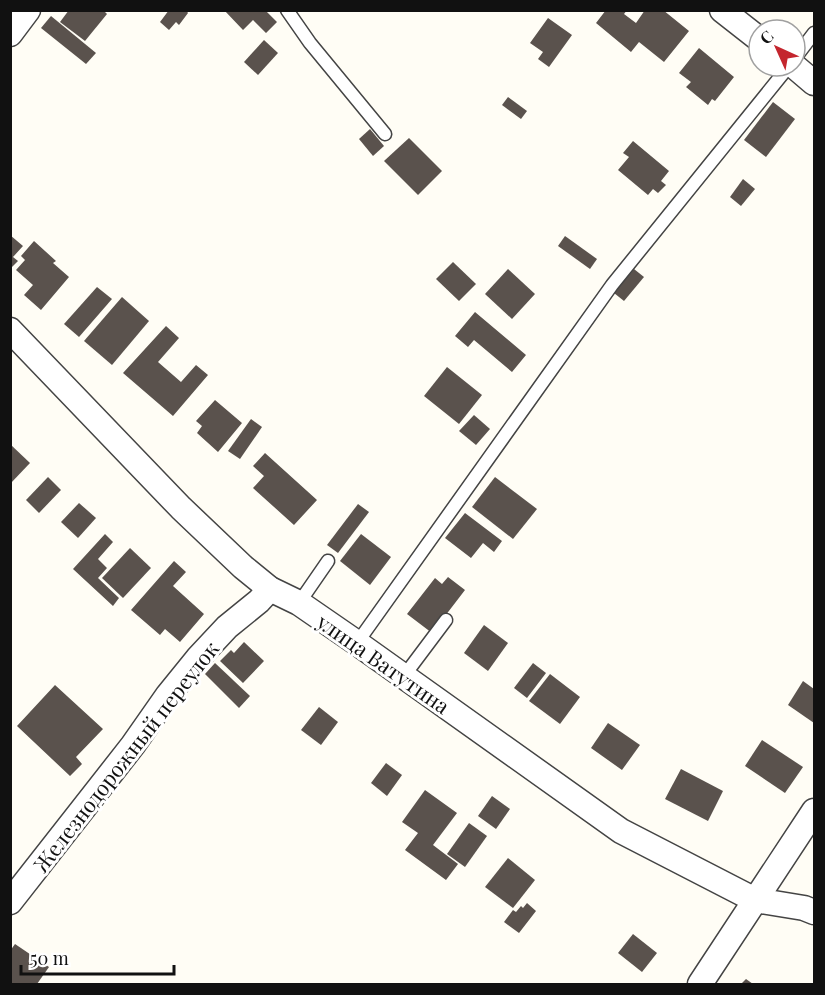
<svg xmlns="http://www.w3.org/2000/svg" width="825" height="995" font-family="'Playfair Display',serif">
  <rect width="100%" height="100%" fill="#fffdf5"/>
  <g fill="#5a524d">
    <path d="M69,10h34l4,4 -22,27 -25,-19z"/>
    <path d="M169,10h17l2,3 -9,12 -3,-3 -7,8 -9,-8z"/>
    <path d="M224,10h41l12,12 -11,11 -13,-13 -10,10z"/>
    <path d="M606,10h21l-3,4 12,9 9,-13h18l26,21 -25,31 -25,-20 -8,10 -35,-29z"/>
    <path d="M51,16l45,37 -10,11 -45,-36z"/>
    <path d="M548,18l24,17 -23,32 -11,-8 5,-7 -13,-9z"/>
    <path d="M264,40l14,13 -20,22 -14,-13z"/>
    <path d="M699,48l35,29 -19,24 -3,-2 -4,6 -22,-18 5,-5 -12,-9z"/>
    <path d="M508,97l19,14 -6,8 -19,-14z"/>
    <path d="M773,102l22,17 -29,38 -22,-17z"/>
    <path d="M370,129l14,17 -11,10 -14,-17z"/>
    <path d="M409,138l33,33 -24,24 -34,-34z"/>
    <path d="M633,141l36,30 -8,10 5,4 -8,8 -5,-4 -5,6 -30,-25 11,-13 -6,-4z"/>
    <path d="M743,179l12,10 -14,17 -11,-9z"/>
    <path d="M10,235l13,11 -10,11 5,4 -8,8z"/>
    <path d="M565,236l32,23 -7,10 -32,-23z"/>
    <path d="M34,241l22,20 -3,2 16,14 -28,33 -17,-15 9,-10 -17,-15 9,-10 -4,-4z"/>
    <path d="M453,262l23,22 -17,17 -23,-22z"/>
    <path d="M508,269l27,25 -23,25 -27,-25z"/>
    <path d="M634,269l10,8 -20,24 -10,-8z"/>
    <path d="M97,287l15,12 -33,38 -15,-13z"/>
    <path d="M122,297l27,24 -37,44 -28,-24z"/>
    <path d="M475,312l51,43 -14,17 -38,-32 -6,7 -13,-11z"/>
    <path d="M166,326l13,12 -21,24 23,20 15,-17 12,10 -35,41 -50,-43z"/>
    <path d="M447,367l35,28 -23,29 -35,-28z"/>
    <path d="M215,400l27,23 -24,29 -21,-19 5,-7 -6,-5z"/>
    <path d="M474,415l16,14 -14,16 -17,-14z"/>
    <path d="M251,419l11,8 -22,32 -12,-8z"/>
    <path d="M10,444l20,19 -20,21z"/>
    <path d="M265,453l52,47 -23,25 -41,-37 11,-12 -11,-10z"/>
    <path d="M48,477l13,13 -22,23 -13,-13z"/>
    <path d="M495,477l42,32 -24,30 -41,-32z"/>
    <path d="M79,503l17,15 -18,20 -17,-16z"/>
    <path d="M358,504l11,8 -31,41 -11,-8z"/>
    <path d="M465,513l37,28 -8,11 -11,-9 -12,15 -26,-20z"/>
    <path d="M105,534l8,8 -15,17 9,9 -9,10 21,20 -6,8 -40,-37z"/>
    <path d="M361,534l30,23 -21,28 -30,-24z"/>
    <path d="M130,548l21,20 -28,30 -21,-20z"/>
    <path d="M174,561l12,11 -13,14 31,28 -24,28 -15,-13 -5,6 -29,-25z"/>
    <path d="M448,577l17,13 -33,43 -25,-19 28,-36 7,6z"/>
    <path d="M484,625l24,18 -20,28 -24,-18z"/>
    <path d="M244,642l20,19 -21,22 -23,-22 11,-11 3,3z"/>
    <path d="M215,663l35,33 -11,12 -34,-34z"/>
    <path d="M533,663l13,10 -19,25 -13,-10z"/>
    <path d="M550,674l30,23 -20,27 -31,-23z"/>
    <path d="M803,681l11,8v34l-26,-18z"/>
    <path d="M55,685l48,44 -27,28 6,7 -12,12 -53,-50z"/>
    <path d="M319,707l19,15 -17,23 -20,-15z"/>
    <path d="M608,723l32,22 -18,25 -31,-22z"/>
    <path d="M762,740l41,27 -18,26 -40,-27z"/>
    <path d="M386,763l16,12 -15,21 -16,-13z"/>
    <path d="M681,769l42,22 -15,30 -43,-22z"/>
    <path d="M425,790l32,23 -24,32 25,19 -12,16 -41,-30 13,-17 -16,-11z"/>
    <path d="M492,796l18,13 -14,20 -18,-13z"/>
    <path d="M469,823l18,13 -22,31 -18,-13z"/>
    <path d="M508,858l27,22 -22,28 -28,-21z"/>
    <path d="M527,903l9,8 -17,22 -15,-11 9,-12 3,2 5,-6 2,2z"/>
    <path d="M633,934l24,19 -15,19 -24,-19z"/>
    <path d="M15,944l34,23 -12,17h-27v-33z"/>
    <path d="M746,979l7,5h-12z"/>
  </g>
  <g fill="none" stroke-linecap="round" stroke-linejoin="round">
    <defs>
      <g id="service">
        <path d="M287,10l23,33 75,91"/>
        <path d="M795,58l19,-25"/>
        <path d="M299,603l29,-42"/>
        <path d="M357,643l255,-358 177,-219"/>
        <path d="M404,676l42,-56"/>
      </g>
      <g id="minor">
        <path d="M722,10l37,29"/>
        <path d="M10,34l18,-24"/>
        <path d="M794,66l20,17"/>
        <path d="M10,330l171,178 62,59 27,22 29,14 58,40 264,188 134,69 49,8 10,4"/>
        <path d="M10,902l123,-157 35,-50 30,-37 29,-31 32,-26 11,-12"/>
        <path d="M700,984l114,-173"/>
      </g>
    </defs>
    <use href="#service" stroke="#444" stroke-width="15"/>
    <use href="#minor" stroke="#444" stroke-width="27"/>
    <use href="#service" stroke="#fff" stroke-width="12"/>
    <use href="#minor" stroke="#fff" stroke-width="24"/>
  </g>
  <g text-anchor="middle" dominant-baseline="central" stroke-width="6" stroke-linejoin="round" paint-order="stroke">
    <g font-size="21" fill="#111" stroke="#fff">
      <text transform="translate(384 663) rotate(35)">улица Ватутина</text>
      <text transform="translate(125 756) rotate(-52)">Железнодорожный переулок</text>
    </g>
  </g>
  <rect width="825" height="995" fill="none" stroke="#111111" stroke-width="24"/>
  <g transform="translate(777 48) rotate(315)"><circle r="28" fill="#ffffff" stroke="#a0a0a0" stroke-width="1.5"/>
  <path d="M0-4.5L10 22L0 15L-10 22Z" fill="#c4262e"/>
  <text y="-9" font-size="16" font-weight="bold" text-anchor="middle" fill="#111111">С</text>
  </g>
  <path d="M21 965v9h153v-9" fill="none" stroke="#111111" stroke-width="3"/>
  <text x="30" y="965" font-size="18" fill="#111111" stroke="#ffffff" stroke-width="4.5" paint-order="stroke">50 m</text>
</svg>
